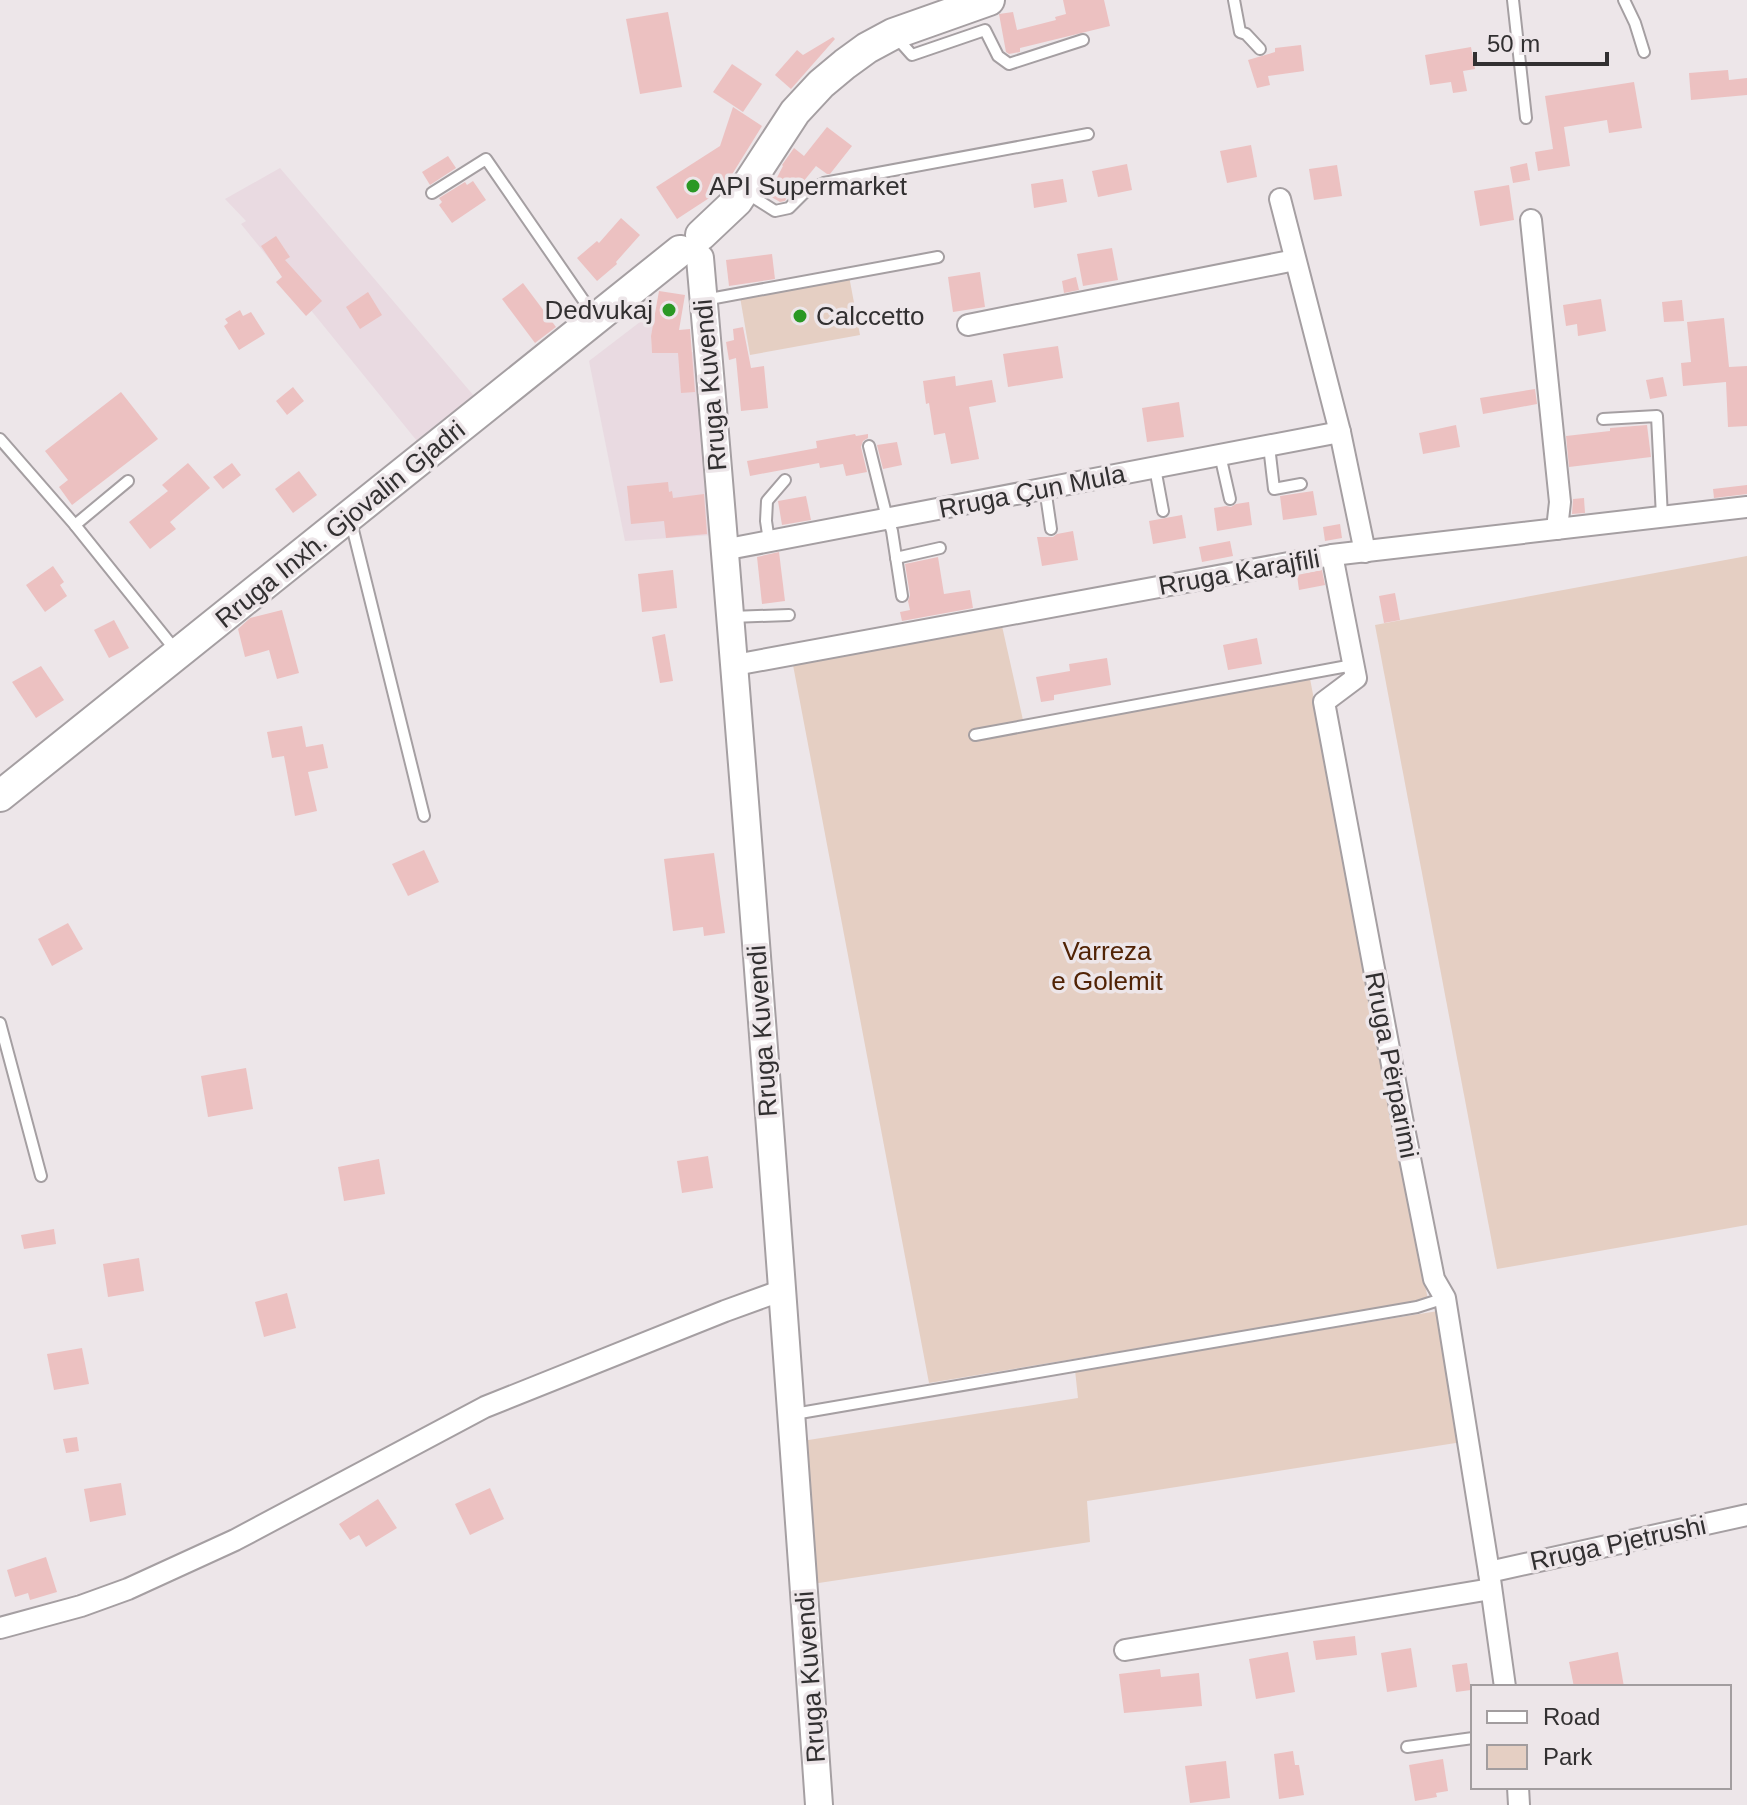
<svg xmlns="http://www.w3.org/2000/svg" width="1747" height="1805" font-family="Helvetica,sans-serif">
  <rect width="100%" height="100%" fill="#ede6e9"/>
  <g fill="#e9dae1">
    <path d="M280,168l194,228 -57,45 -176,-217 5,-3 -21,-22z"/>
    <path d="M640,322l13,3 -2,12 1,16 46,-1 15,183 -88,6 -36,-180z"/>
  </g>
  <g fill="#e5cfc3">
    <path d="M849,276l11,59 -110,20 -10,-58z"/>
    <path d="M1747,556v669l-250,44 -122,-644z"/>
    <path d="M1002,626l21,94 285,-52 120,632 -499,83 -136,-718z"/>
    <path d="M1438,1311l24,131 -375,59 3,41 -278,42 -10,-143 276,-43 -3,-28z"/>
  </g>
  <g fill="#ecc1c1">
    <path d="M1063,0h41l6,26 -90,22v4l-11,2 -3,-2 -7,-38 14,-2 4,18 39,-10 -1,-3 11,-3z"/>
    <path d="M668,12l14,75 -42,7 -14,-75z"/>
    <path d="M833,37l2,2 -44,50 -16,-14 22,-25 6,5z"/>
    <path d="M1301,45l3,26 -36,5 2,9 -13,3 -9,-28 27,-8v-4z"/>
    <path d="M1471,47l4,22 -12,2 4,20 -14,2 -2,-11 -21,3 -5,-30z"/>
    <path d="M732,64l30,20 -19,28 -30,-20z"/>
    <path d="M1728,70l1,10 18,-2v17l-56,5 -2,-27z"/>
    <path d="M1634,82l8,46 -33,5 -2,-13 -43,7 6,39 -32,5 -3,-19 18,-3 -8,-53z"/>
    <path d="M733,107l29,19 -39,63 -46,30 -21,-32 64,-41z"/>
    <path d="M827,127l25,19 -22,28h-3l-11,-8 -13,16 -3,-3 -7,14 -3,-1 -5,9 -5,1 -12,-7 15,-29 -1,-1 12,-17 10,8z"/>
    <path d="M1251,145l6,32 -30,6 -7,-32z"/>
    <path d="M448,156l8,12 -26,17 -8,-13z"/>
    <path d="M1527,163l3,17 -17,3 -3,-16z"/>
    <path d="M1127,164l5,26 -34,7 -6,-26z"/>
    <path d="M1337,165l5,31 -28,4 -5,-31z"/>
    <path d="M1063,179l4,23 -33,6 -3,-24z"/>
    <path d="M473,181l13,19 -34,23 -13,-18 3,-3 -3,-4 26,-16 2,3z"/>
    <path d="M1509,185l5,35 -34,6 -6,-35z"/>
    <path d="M621,218l19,17 -24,27 1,2 -20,17 -20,-23 20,-17 2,2z"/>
    <path d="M276,236l14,21 -5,3 37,41 -16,15 -30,-34 6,-5 -21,-31z"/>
    <path d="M1112,248l6,32 -35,6 -6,-32z"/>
    <path d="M772,254l3,25 -46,7 -3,-26z"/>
    <path d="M980,272l5,35 -32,5 -5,-35z"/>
    <path d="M1076,277l3,13 -15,3 -2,-12z"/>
    <path d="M523,283l33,44 -21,16 -33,-44z"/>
    <path d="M659,291l26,4 -6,35 11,-1 5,63 -14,1 -3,-40h-26l-1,-17z"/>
    <path d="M368,292l14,23 -22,14 -14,-22z"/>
    <path d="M1601,299l5,32 -28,5 -1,-12 -11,2 -3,-21z"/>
    <path d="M1682,300l2,21 -20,1 -2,-20z"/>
    <path d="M240,310l3,6 8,-4 14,22 -26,16 -15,-24 4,-3 -3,-4z"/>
    <path d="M1724,318l5,49 18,-1v60l-19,1 -2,-45 -43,4 -2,-23 10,-1 -4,-40z"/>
    <path d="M743,327l8,41 13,-2 4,42 -27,3 -5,-53 -7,2 -3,-18 8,-2 -1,-11z"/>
    <path d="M1058,346l5,32 -55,9 -5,-33z"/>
    <path d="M955,376l1,10 36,-6 4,22 -27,5 10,52 -28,5 -6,-31 -11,2 -5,-32 -3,1 -3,-23z"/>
    <path d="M1663,377l4,19 -17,3 -4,-19z"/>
    <path d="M293,387l11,14 -17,14 -11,-14z"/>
    <path d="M1535,389l2,15 -54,10 -3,-16z"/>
    <path d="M121,392l37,47 -86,66 -13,-18 9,-7 -23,-29z"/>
    <path d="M1179,402l5,35 -37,5 -5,-34z"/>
    <path d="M1456,425l4,22 -37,7 -4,-21z"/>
    <path d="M1647,425l4,32 -82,10 -3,-31 44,-5v-3z"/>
    <path d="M855,434l1,2 12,-2v4l-5,3 -2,6 6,25 -21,4 -3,-12 -23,4 -1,-5 -69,13 -3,-15 70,-13 -1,-7z"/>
    <path d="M897,442l5,23 -19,4 -6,-24z"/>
    <path d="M188,463l22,25 -40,34 6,7 -26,20 -21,-27 39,-31 -6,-6z"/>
    <path d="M232,463l9,12 -18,14 -10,-12z"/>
    <path d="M299,471l18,24 -24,18 -18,-24z"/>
    <path d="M668,482l1,10 3,-1 1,7 31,-4 3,40 -41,4 -2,-17 -33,3 -4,-38z"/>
    <path d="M1747,485v9l-33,4 -1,-9z"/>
    <path d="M1313,491l4,24 -34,5 -3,-24z"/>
    <path d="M806,496l5,24 -29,5 -4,-24z"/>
    <path d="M1584,498l1,15 -13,1 1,-15z"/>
    <path d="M1249,502l3,23 -35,6 -3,-23 12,-2 5,1 5,-3z"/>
    <path d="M1182,515l4,23 -33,6 -4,-23z"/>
    <path d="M1340,524l2,14 -17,3 -2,-14z"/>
    <path d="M1073,531l5,29 -36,6 -5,-29h16l4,-3z"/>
    <path d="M1230,541l3,15 -31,6 -3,-15z"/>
    <path d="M779,552l6,49 -23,3 -5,-47z"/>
    <path d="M938,557l6,37 26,-4 3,18 -71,13 -2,-9 10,-2 -2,-9 2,-6 -5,-31z"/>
    <path d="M53,566l11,16 -4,3 7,11 -22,16 -19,-27z"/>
    <path d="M673,570l4,38 -35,4 -4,-38z"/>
    <path d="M1322,570l3,15 -26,5 -2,-15z"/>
    <path d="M1395,593l5,27 -16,3 -5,-27z"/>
    <path d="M282,610l17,63 -22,6 -8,-29 -24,7 -7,-28 12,-11z"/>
    <path d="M114,620l15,28 -20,10 -15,-28z"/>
    <path d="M665,634l8,47 -13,2 -8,-46z"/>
    <path d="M1257,638l5,26 -34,6 -5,-25z"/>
    <path d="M1107,658l4,27 -57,10v5l-13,2 -5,-25 34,-6 -1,-7z"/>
    <path d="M41,666l23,34 -28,18 -24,-36z"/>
    <path d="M302,726l4,21 17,-3 5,24 -20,4 9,39 -22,5 -11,-60 -12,2 -5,-26z"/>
    <path d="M424,850l15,32 -31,14 -16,-32z"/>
    <path d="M714,853l11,80 -21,3 -1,-9 -30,4 -9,-72z"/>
    <path d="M68,923l15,26 -31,17 -14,-27z"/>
    <path d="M246,1068l7,41 -45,8 -7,-41z"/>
    <path d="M708,1156l5,32 -31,5 -5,-32z"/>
    <path d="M379,1159l6,35 -41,7 -6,-34z"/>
    <path d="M54,1229l2,15 -32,5 -3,-14z"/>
    <path d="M139,1258l5,33 -36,6 -5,-33z"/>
    <path d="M287,1293l9,35 -32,9 -9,-35z"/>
    <path d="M82,1348l7,36 -35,6 -7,-36z"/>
    <path d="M77,1437l2,14 -13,2 -3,-14z"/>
    <path d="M121,1483l5,32 -36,7 -6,-33z"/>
    <path d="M490,1488l14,31 -34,16 -15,-31z"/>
    <path d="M378,1499l19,29 -31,19 -7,-12 -9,5 -11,-16z"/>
    <path d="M46,1557l11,35 -27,8 -2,-7 -13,4 -8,-27z"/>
    <path d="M1355,1636l2,19 -41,5 -3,-19z"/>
    <path d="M1411,1648l6,39 -30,5 -6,-39z"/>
    <path d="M1288,1652l7,40 -39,7 -7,-40z"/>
    <path d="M1618,1652l6,35h-50l-5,-25z"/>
    <path d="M1467,1663l4,27 -15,2 -4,-27z"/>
    <path d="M1160,1669l1,8 38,-4 3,33 -78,7 -5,-39z"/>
    <path d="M1293,1751l2,14h4l5,30 -25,4 -5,-45z"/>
    <path d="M1443,1759l5,32 -12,2 1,4 -22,4 -6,-36z"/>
    <path d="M1226,1761l4,37 -40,5 -5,-37z"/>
  </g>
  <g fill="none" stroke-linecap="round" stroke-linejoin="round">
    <defs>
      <g id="service">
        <path d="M1234,0l6,32 6,2 14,15"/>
        <path d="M1513,0l13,118"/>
        <path d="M1624,0l11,23 9,29"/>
        <path d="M896,37l16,18 73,-25 13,26 11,8 74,-24"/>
        <path d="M745,192l30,19 14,-3 16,-16 19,-9 264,-49"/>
        <path d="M432,193l54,-34 109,158"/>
        <path d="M704,300l234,-43"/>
        <path d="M1603,419l54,-3 5,101"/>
        <path d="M0,439l75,86 102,127"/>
        <path d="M869,446l16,64 7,21 10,65"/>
        <path d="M1269,446l5,43 27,-5"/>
        <path d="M1220,455l10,44"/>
        <path d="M1155,468l8,43"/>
        <path d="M1045,488l6,41"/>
        <path d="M351,522l73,294"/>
        <path d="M75,525l53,-44"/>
        <path d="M769,541l-3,-20 1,-20 18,-21"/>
        <path d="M896,558l44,-10"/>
        <path d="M731,617l58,-2"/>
        <path d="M975,735l378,-70"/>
        <path d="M0,1023l41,153"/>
        <path d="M794,1414l623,-107 28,-9"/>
        <path d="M1407,1747l66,-9"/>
      </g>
      <g id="minor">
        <path d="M1280,199l60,233 25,120"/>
        <path d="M1531,220l29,282 -3,27"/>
        <path d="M968,325l327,-65"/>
        <path d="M723,550l617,-118"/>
        <path d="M1332,555l24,123 -32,24 78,416 32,161 11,19 44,274 16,115"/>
        <path d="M735,665l597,-110 415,-48"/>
        <path d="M1489,1572l258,-57"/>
        <path d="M0,1628l81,-22 47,-17 107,-49 250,-133 240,-96 58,-21"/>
        <path d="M1125,1650l366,-61"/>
        <path d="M1518,1787l1,18"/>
      </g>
      <path id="tertiary" d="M700,258c45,515 83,1031 119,1547"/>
      <g id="secondary">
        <path d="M701,235l36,-34 58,-89 26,-28 24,-20 22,-16 26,-14 96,-34"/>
        <path d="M0,796l680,-545"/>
      </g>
    </defs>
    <use href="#service" stroke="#a59fa2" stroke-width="14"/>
    <use href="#minor" stroke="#a59fa2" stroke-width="24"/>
    <use href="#tertiary" stroke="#a59fa2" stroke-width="30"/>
    <use href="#secondary" stroke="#a59fa2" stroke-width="34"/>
    <use href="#service" stroke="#fff" stroke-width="10"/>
    <use href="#minor" stroke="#fff" stroke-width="20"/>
    <use href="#tertiary" stroke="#fff" stroke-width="26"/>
    <use href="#secondary" stroke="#fff" stroke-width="30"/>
  </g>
  <g fill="#2a9824" stroke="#ede6e9" stroke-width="3">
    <circle cx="693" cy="186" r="8"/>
    <circle cx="669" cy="310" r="8"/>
    <circle cx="800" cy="316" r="8"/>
  </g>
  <g text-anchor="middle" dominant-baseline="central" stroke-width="7" stroke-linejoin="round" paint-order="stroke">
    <g font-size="26" fill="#323031" stroke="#ede6e9" text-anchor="start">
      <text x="709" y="186">API Supermarket</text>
      <text x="653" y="310" text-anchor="end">Dedvukaj</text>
      <text x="816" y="316">Calccetto</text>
    </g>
    <g font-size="26" fill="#323031" stroke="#ede6e9">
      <text transform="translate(710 385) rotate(-95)">Rruga Kuvendi</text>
      <text transform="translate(1032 491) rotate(-11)">Rruga Çun Mula</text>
      <text transform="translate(340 524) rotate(-39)">Rruga Inxh. Gjovalin Gjadri</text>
      <text transform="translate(1239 572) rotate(-10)">Rruga Karajfili</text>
      <text transform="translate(762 1031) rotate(-94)">Rruga Kuvendi</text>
      <text transform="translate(1392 1065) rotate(79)">Rruga Përparimi</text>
      <text transform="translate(1618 1543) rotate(-12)">Rruga Pjetrushi</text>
      <text transform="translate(810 1677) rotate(-94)">Rruga Kuvendi</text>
    </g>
    <g font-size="26" fill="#512305" stroke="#ede6e9">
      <text x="1107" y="951">Varreza<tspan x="1107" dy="30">e Golemit</tspan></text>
    </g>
  </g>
  <rect x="1471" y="1685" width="260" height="104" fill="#ede6e9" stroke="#a29d9f" stroke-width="2"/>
  <rect x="1487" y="1711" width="40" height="12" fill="#ffffff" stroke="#a29d9f" stroke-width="2"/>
  <text x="1543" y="1725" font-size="24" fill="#323031">Road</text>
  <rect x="1487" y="1745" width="40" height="24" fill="#e5cfc3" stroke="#a29d9f" stroke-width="2"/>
  <text x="1543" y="1765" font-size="24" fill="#323031">Park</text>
  <path d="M1475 52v12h132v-12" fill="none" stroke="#323031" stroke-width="4"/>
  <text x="1487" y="52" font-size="24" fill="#323031" stroke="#ede6e9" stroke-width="6" paint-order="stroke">50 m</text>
</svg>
